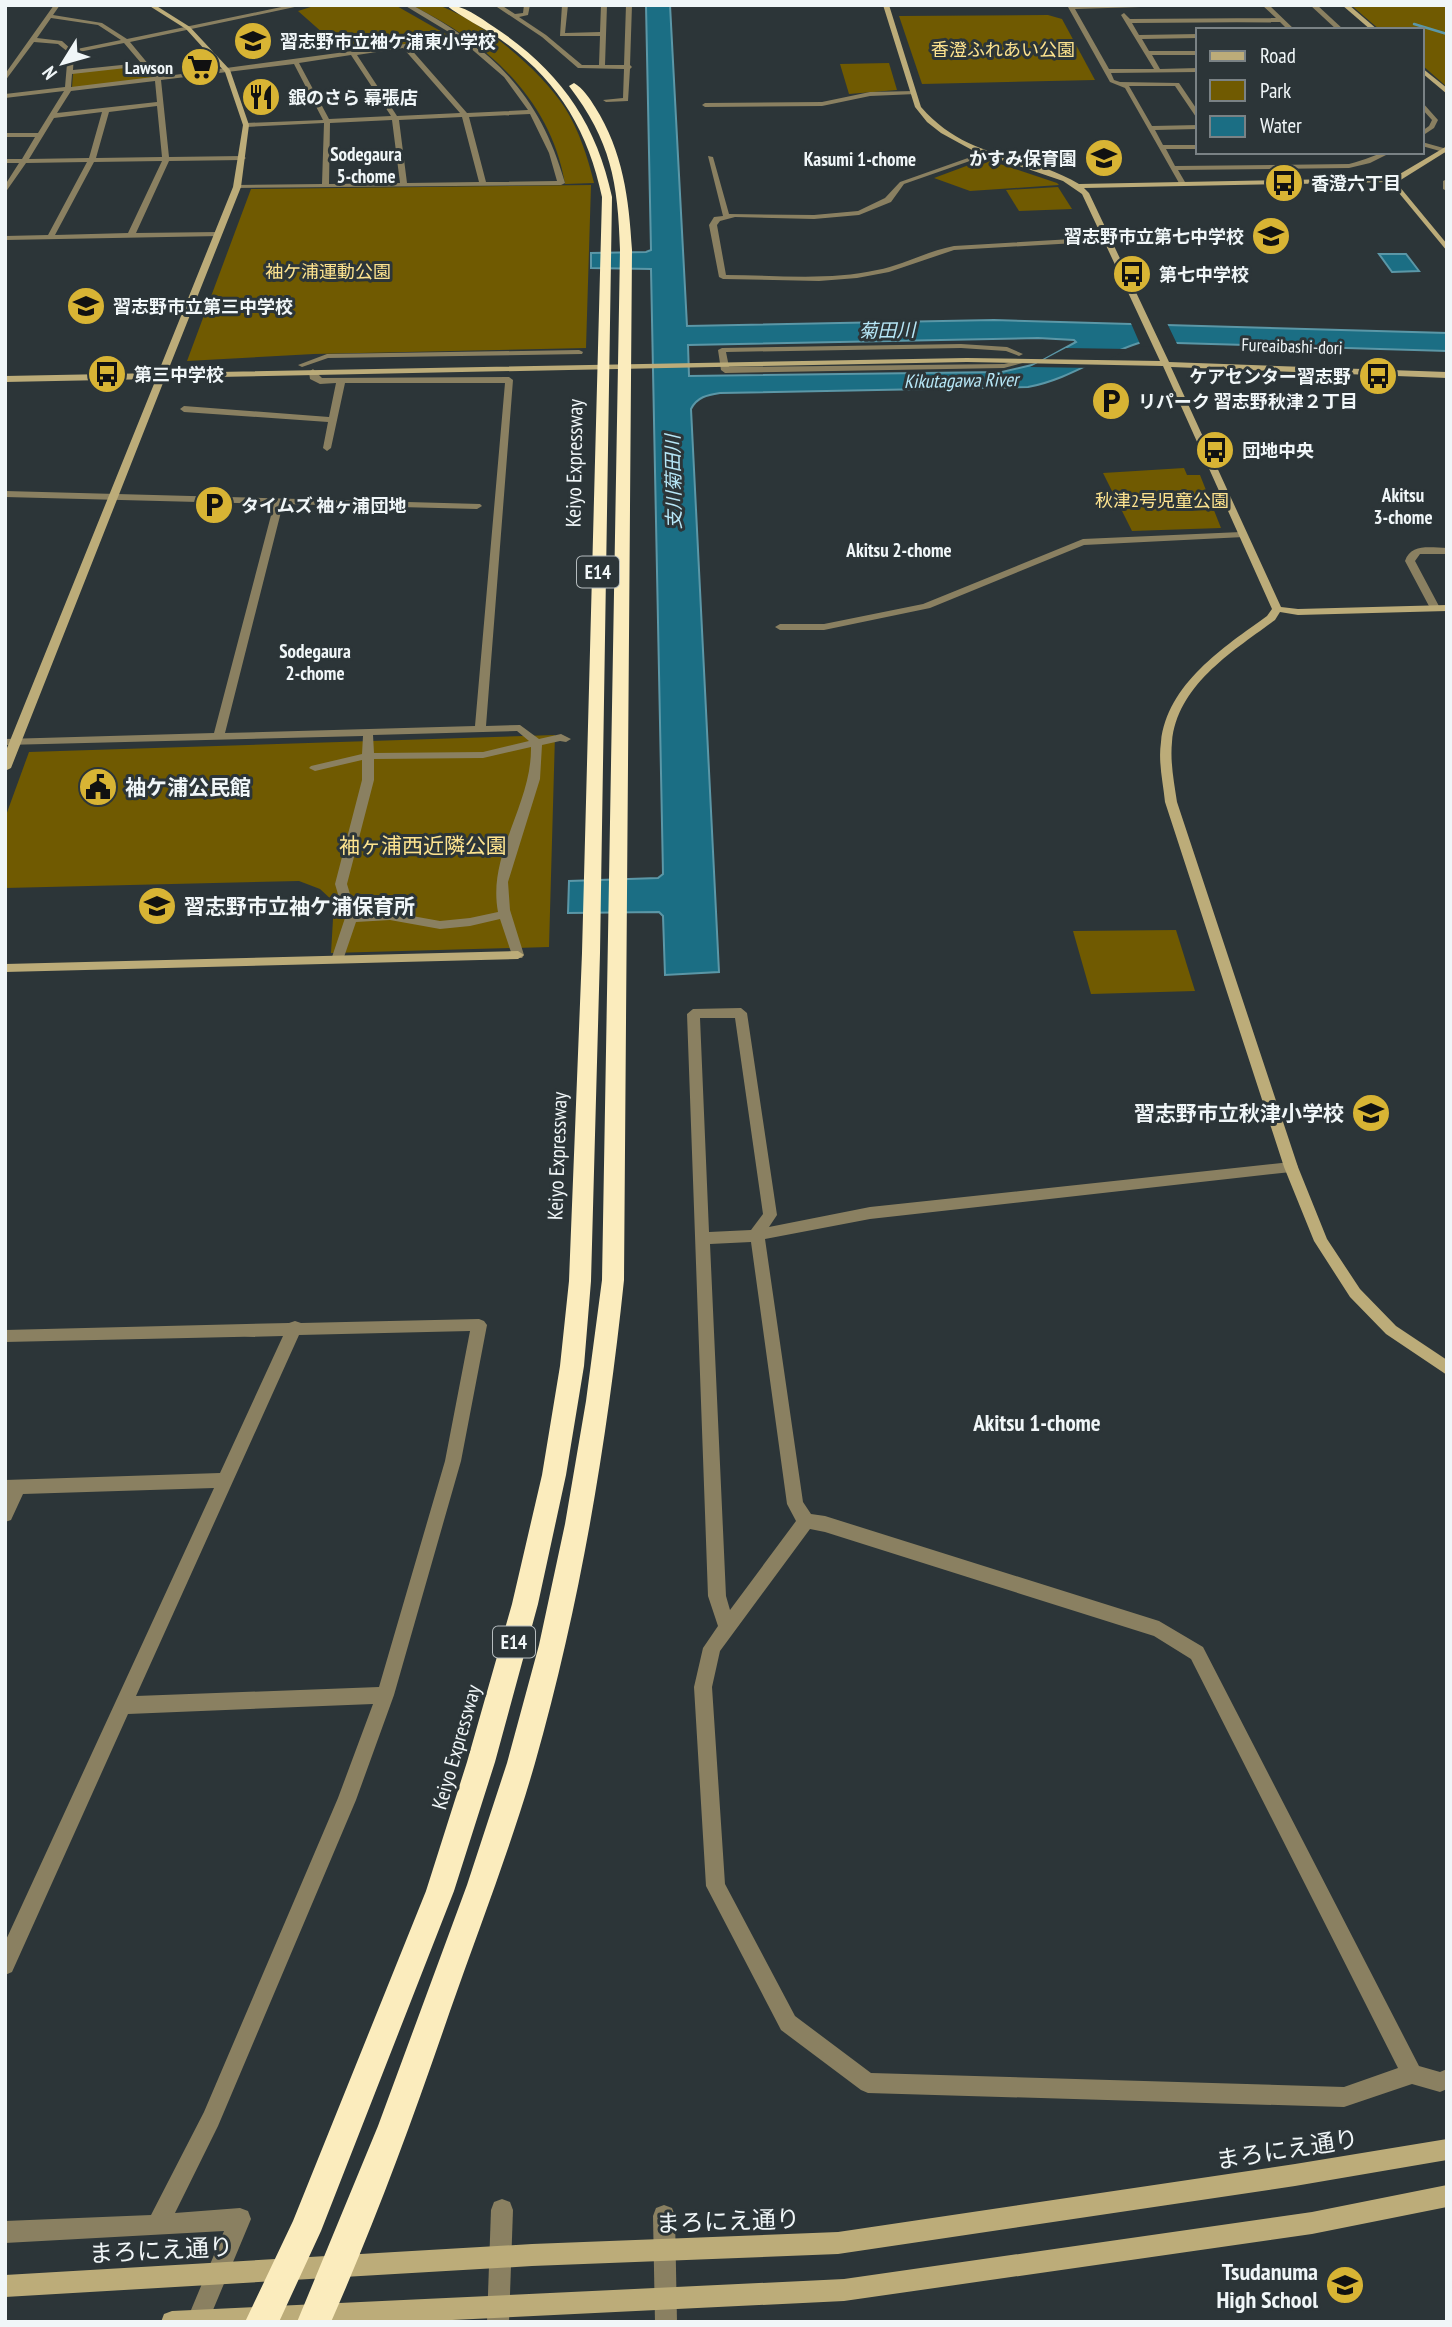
<svg xmlns="http://www.w3.org/2000/svg" width="1452" height="2327" font-family="'PT Sans Narrow','Noto Sans JP',sans-serif">
  <rect width="100%" height="100%" fill="#2c3538"/>
  <g fill="#705a01">
    <path d="M317,5h78l56,32 -87,13 -3,-3 -20,2 -43,-38z"/>
    <path d="M411,5c10,0 23,-2 32,2 42,17 98,63 122,101 14,22 23,50 29,75l-29,1c-14,-85 -79,-143 -154,-179z"/>
    <path d="M1351,5h96v82l-25,-22v-35h-42z"/>
    <path d="M1048,15l14,4 33,61 -173,4 -23,-68z"/>
    <path d="M889,63l8,27 -48,4 -9,-30z"/>
    <path d="M142,65l11,14 -81,9 1,-15z"/>
    <path d="M985,159l72,24 2,2 -89,6 -36,-13z"/>
    <path d="M591,185l-5,163 -272,6 -127,7 64,-172z"/>
    <path d="M1058,187l14,22 -53,2 -13,-21z"/>
    <path d="M1184,468l3,7h13l21,53 -89,3 -29,-58z"/>
    <path d="M555,735l-6,212 -218,6 3,-51 -14,-13 -21,-8 -294,7v-70l24,-66z"/>
    <path d="M1176,930l19,61 -104,3 -18,-63z"/>
  </g>
  <g fill="#1b6e84" stroke="#5b97a7" stroke-width="2" fill-rule="evenodd">
    <path d="M646,5h24l17,321 307,-6 453,13v18l-305,-9c-41,12 -71,37 -114,45l-308,6c-13,2 -23,4 -29,16l28,563 -54,3 -2,-59 -4,-4 -91,1 1,-32 89,-3 5,-4 -12,-605 -60,-1v-15l55,-1 5,-2zM1038,338l36,2 2,2 -40,22 -34,8 -313,4 -1,-31z"/>
    <path d="M1379,254h27l13,17 -27,1z"/>
  </g>
  <g fill="#2c3538">
    <path d="M1130,321h36l12,25 -40,1 2,-3z"/>
    <path d="M1066,348l62,1 -35,19 -63,-1z"/>
  </g>
  <g fill="none" stroke-linecap="round" stroke-linejoin="round">
    <path stroke="#5b97a7" stroke-width="2.5" d="M1414,24l33,10"/>
    <g fill="#8a8061" fill-rule="evenodd">
      <path d="M54,5h6l-7,10 49,8 25,16 164,-34h13l-174,37 29,35 298,-40 -53,-32h8c81,43 128,90 153,178l-4,2 -326,3 2,-3 85,-1 2,-61 -78,4 -3,-2 3,-2 77,-3 -29,-56 -133,16 8,77 74,-1 3,2 -3,2 -74,1 -33,72 82,-1h3v4l-216,4v-4l43,-1 39,-73 -61,1 -21,30v-8l14,-22h-14v-4h17l13,-22h-30v-4h33l26,-42 -59,7v-4l60,-7 3,-35 -10,-8 -24,-2 -29,39v-7zM51,18l47,7 23,15 -49,10 -10,-9 -25,-3zM461,40l43,37 24,33 -61,3 -58,-66zM124,43l17,20 -68,7 1,-17zM403,48l57,65 -63,3 -40,-61zM351,55l40,61 -62,3 -30,-56zM144,66l9,11 -82,10 1,-13zM155,81l2,21 -100,11 14,-22zM157,106l5,51 -66,1 13,-46zM102,112l-13,46 -60,1 25,-41zM530,114l19,39 8,28 -71,1 -17,-65zM462,117l17,65 -72,1 -8,-63zM392,120l8,63 -71,1 1,-61zM162,161l-34,72 -73,2 39,-73z"/>
      <path d="M494,5h7l14,9 8,-1 1,-8h6l-2,10 -9,2 27,18 36,30h17l1,-29h-40l2,-31h6l-3,28 35,-1 1,-27h6l-2,60h19l2,-60h6l-2,60 2,2 -2,2 -2,32 -22,1 -3,-2 20,-2 1,-29 -46,-1 -36,-31z"/>
      <path d="M1072,5h134l-131,4 34,60h45l-33,-54 3,-2 6,6 146,-1 -14,-13h7l26,25h-7l-8,-8 -148,1 7,12 59,-1v4l-56,1 7,12h49v4h-46l8,14 38,-1v4l-87,1 3,7 6,2 59,1 19,28v7l-2,-1 -21,-31h-46l23,40 46,-1v4l-43,1 8,15h35v4h-32l9,17 174,-2c15,-3 29,-12 43,-12l-22,11 -21,5 -171,2 7,12 -6,1 -54,-95 -15,-6 -42,-75z"/>
      <path d="M1310,5h7l27,25h-7z"/>
      <path d="M914,91l2,3 -46,2 -48,10 -117,1 -3,-2 3,-2 117,-1 48,-10z"/>
      <path d="M1422,102l16,18 -4,8 -12,8v-5l7,-5 3,-6 -10,-11z"/>
      <path d="M1422,142l25,7v4l-25,-7z"/>
      <path d="M985,152l2,3 -83,29 -13,18 -32,13 -45,4 -79,-2 -15,4 -3,4 9,50c50,0 102,6 151,-5 27,-5 50,-19 77,-24l153,-9h3v4l-156,9 -65,22 -32,6 -38,3 -96,-2 -4,-2 -10,-52 5,-8 9,-1 -15,-60 5,1 16,57 85,1 44,-4 27,-13 15,-16z"/>
      <path d="M1447,179v12l-4,-2v-8z"/>
      <path d="M961,344l46,3 16,7 -4,2 -13,-5 -45,-3 -235,4 3,15 275,-3 22,-5 4,2 -26,7 -279,5 -4,-3 -3,-20 4,-2z"/>
      <path d="M579,350l4,2 -1,2 -254,4 -26,9 -4,-2 29,-11z"/>
      <path d="M313,369l9,9 187,-1 4,3 -27,346 34,-1 19,14 22,-5 10,5 -5,3 -6,-1 -18,4 -2,34 -32,103 2,28 14,45 -2,3h-8l-2,-3 -12,-36 -30,7 -30,3 -50,-9 -34,2 -13,38 -2,3h-8l-2,-3 14,-42 -10,-34 27,-104v-20l-47,11 -6,-3 2,-2 51,-12 1,-18 -358,9v-6l209,-6 60,-229 -269,-7v-6l475,13 2,2 -5,3 -194,-5 -58,229 250,-7 30,-343h-160l-14,65 -4,3 -4,-3 5,-26 -144,-10 -4,-3 4,-3 145,11 7,-34 -16,1 -10,-5 -1,-7zM517,731l12,10 -46,11 -109,1 -1,-18zM531,747c1,58 -44,107 -33,165l-28,6 -30,3 -50,-9 -34,2 -9,-30 27,-104v-21l109,-1z"/>
      <path d="M1241,532l5,3 -2,2 -160,8 -154,63 -106,22h-44l-5,-3 5,-3h44l99,-20 160,-65z"/>
      <path d="M1447,548v6h-27l-5,7 25,47 -5,3 -5,-3 -25,-47c6,-18 26,-13 42,-13z"/>
      <path d="M741,1008l6,5 30,202 -8,12 101,-20 421,-45 5,1 2,4 -2,4 -5,1 -421,47 -105,20 38,263 8,12 14,2 334,105 44,26 216,419 21,6 7,-3v20l-7,3 -28,-8 -68,23 -476,-14 -7,-3 -80,-60 -75,-144 -12,-199 9,-39 15,-22 -10,-30 -21,-582 6,-5zM700,1018h35l28,196 -12,16 -42,2zM751,1242l36,262 9,17 -66,89 -4,-14 -16,-352zM810,1529l15,3 329,104 37,23 207,409 -54,19 -473,-14 -76,-57 -70,-132 -13,-197 8,-36z"/>
      <path d="M479,1319l5,2 3,4 -26,136 -67,234 -38,105 -138,326 -43,87 65,-5 8,3 3,8 -43,103h-22l38,-91 -219,12v-22l146,-6 53,-103 134,-314 35,-94 -245,10 -116,258 -7,3v-33l209,-454 -191,6 -12,26 -6,2v-42l215,-7 63,-137 -278,6v-12l284,-7 6,-2 6,2zM470,1331l-25,130 -66,226 -243,9 163,-361z"/>
      <path d="M502,2199l8,3 3,8 -4,112h-22l4,-112 3,-8z"/>
      <path d="M664,2205l8,3 3,8 2,106h-22l-2,-106 3,-8z"/>
    </g>
    <g fill="#bcac79" fill-rule="evenodd">
      <path d="M148,5h7l35,22 40,43 19,55 -8,62 -74,186 800,-15 193,3 -78,-167 -19,-13 -91,-31 -31,-17 -14,-11 -12,-15 -32,-102h6l32,102c48,55 103,44 158,77l314,-6 54,-32v5l-48,30v5l48,58v7l-53,-64 -2,-5 -308,6 5,5 80,169 278,10v6l-276,-11 110,240 17,2 149,-4v6l-149,4 -18,-3 -5,8c-42,31 -98,65 -103,122 -2,20 2,40 5,60l121,365 29,72 33,50 36,37 51,34v15l-61,-41 -36,-37 -36,-56 -30,-74 -119,-365c-2,-20 -7,-40 -4,-60 6,-58 63,-95 106,-126l5,-7 -109,-243 -196,-4 -802,16 -154,390 -6,3v-18l151,-374 -151,3v-6l153,-3 75,-186 10,-62 -18,-53 -39,-43z"/>
      <path d="M1342,5h7l29,25h-7z"/>
      <path d="M1422,68l25,20v6l-25,-21z"/>
      <path d="M518,951l6,4 -6,4 -513,13v-8z"/>
      <path d="M1447,2139v21l-152,26 -457,68 -306,12 -527,31v-22l527,-31 306,-12 457,-68z"/>
      <path d="M1447,2185v22l-135,27 -468,67 -434,21h-249l3,-8 8,-3 672,-32 468,-67z"/>
    </g>
    <g fill="#fbecbd" fill-rule="evenodd">
      <path d="M446,5c18,0 33,12 48,22 64,42 102,94 118,170l-12,756 -9,328 -7,85 -18,109 -28,129 -43,158 -41,129 -133,340 -42,91h-34l48,-101 133,-330 41,-129 45,-158 30,-129 18,-109 9,-85 13,-328 20,-756c-14,-67 -45,-118 -102,-158 -17,-12 -38,-21 -54,-34z"/>
      <path d="M574,83c9,5 16,16 21,24 28,44 34,92 37,143l-8,1030c-17,163 -44,325 -89,483 -24,84 -56,165 -85,248 -36,105 -74,209 -119,311h-34l81,-196 89,-241 40,-122 32,-118 26,-121 21,-123 16,-121 18,-1030c-2,-68 -9,-109 -51,-164z"/>
    </g>
  </g>
  <defs>
    <symbol id="school-disc" viewBox="-11 -11 22 22"><circle r="9.5" fill="#d8b434" stroke="#2c3538"/><path d="M0-5L7-2L0 1L-7-2ZM-4 1L0 2.5L4 1V4Q0 6-4 4Z" fill="#111"/></symbol>
    <symbol id="supermarket-disc" viewBox="-11 -11 22 22"><circle r="9.5" fill="#d8b434" stroke="#2c3538"/><path d="M-6-5.5h2.5l.6 2H6L4.5 2H-2.5L-4.4-4H-6ZM-1.5 3.2a1.3 1.3 0 1 0 .1 0ZM3 3.2a1.3 1.3 0 1 0 .1 0Z" fill="#111"/></symbol>
    <symbol id="restaurant-disc" viewBox="-11 -11 22 22"><circle r="9.5" fill="#d8b434" stroke="#2c3538"/><path d="M-5-6h1v4h1v-4h1v4h1v-4h1v5L-1.5 .5V6h-2V.5L-5-1ZM5-6V6H3V1.5H1.5Q1.5-4 5-6Z" fill="#111"/></symbol>
    <symbol id="bus-disc" viewBox="-11 -11 22 22"><circle r="9.5" fill="#d8b434" stroke="#2c3538"/><path d="M-5-6H5V4H4V6H2V4H-2V6H-4V4H-5ZM-3.5-4V0h7V-4ZM-3.5 1.2v1.5H-2V1.2ZM2 1.2v1.5H3.5V1.2Z" fill="#111"/></symbol>
    <symbol id="parking-disc" viewBox="-11 -11 22 22"><circle r="9.5" fill="#d8b434" stroke="#2c3538"/><path d="M-3.5-5.5H1a3.5 3.5 0 0 1 0 7H-1V5.5H-3.5ZM-1-3.4V-.6H.8a1.4 1.4 0 0 0 0-2.8Z" fill="#111"/></symbol>
    <symbol id="civic-disc" viewBox="-11 -11 22 22"><circle r="9.5" fill="#d8b434" stroke="#2c3538"/><path d="M-.6-6.5H3V-4.5H.6V-3L4-1V1h2V6H-6V1h2V-1L-.6-3ZM-1.2 2.5V6h2.4V2.5Z" fill="#111"/></symbol>
  </defs>
  <g fill-rule="evenodd">
    <use href="#school-disc" x="231" y="19" width="44" height="44"/>
    <use href="#supermarket-disc" x="178" y="45" width="44" height="44"/>
    <use href="#restaurant-disc" x="239" y="75" width="44" height="44"/>
    <use href="#school-disc" x="1082" y="136" width="44" height="44"/>
    <use href="#bus-disc" x="1262" y="161" width="44" height="44"/>
    <use href="#school-disc" x="1249" y="214" width="44" height="44"/>
    <use href="#bus-disc" x="1110" y="252" width="44" height="44"/>
    <use href="#school-disc" x="64" y="284" width="44" height="44"/>
    <use href="#bus-disc" x="85" y="352" width="44" height="44"/>
    <use href="#bus-disc" x="1356" y="354" width="44" height="44"/>
    <use href="#parking-disc" x="1089" y="379" width="44" height="44"/>
    <use href="#bus-disc" x="1193" y="428" width="44" height="44"/>
    <use href="#parking-disc" x="192" y="483" width="44" height="44"/>
    <use href="#civic-disc" x="76" y="765" width="44" height="44"/>
    <use href="#school-disc" x="135" y="884" width="44" height="44"/>
    <use href="#school-disc" x="1349" y="1091" width="44" height="44"/>
    <use href="#school-disc" x="1323" y="2263" width="44" height="44"/>
  </g>
  <g text-anchor="middle" dominant-baseline="central" stroke-width="6" stroke-linejoin="round" paint-order="stroke">
    <g font-size="18" font-weight="bold" fill="#f0f6f8" stroke="#2c3538" text-anchor="start">
      <text x="280" y="41">習志野市立袖ケ浦東小学校</text>
      <text x="173" y="67" text-anchor="end">Lawson</text>
      <text x="288" y="97">銀のさら 幕張店</text>
      <text x="1077" y="158" text-anchor="end">かすみ保育園</text>
      <text x="1311" y="183">香澄六丁目</text>
      <text x="1244" y="236" text-anchor="end">習志野市立第七中学校</text>
      <text x="1159" y="274">第七中学校</text>
      <text x="113" y="306">習志野市立第三中学校</text>
      <text x="134" y="374">第三中学校</text>
      <text x="1351" y="376" text-anchor="end">ケアセンター習志野</text>
      <text x="1138" y="401">リパーク 習志野秋津２丁目</text>
      <text x="1242" y="450">団地中央</text>
      <text x="241" y="505">タイムズ 袖ヶ浦団地</text>
    </g>
    <g font-size="18" fill="#fde38f" stroke="#2c3538">
      <text x="1003" y="49">香澄ふれあい公園</text>
      <text x="328" y="271">袖ケ浦運動公園</text>
      <text x="1162" y="500">秋津2号児童公園</text>
    </g>
    <g font-size="18" fill="#f0f6f8" stroke="#2c3538">
      <text transform="translate(1292 346) rotate(2)">Fureaibashi-dori</text>
    </g>
    <g font-size="19" font-weight="bold" fill="#f0f6f8" stroke="#2c3538">
      <text x="366" y="154">Sodegaura<tspan x="366" dy="22">5-chome</tspan></text>
      <text x="860" y="159">Kasumi 1-chome</text>
      <text x="1403" y="495">Akitsu<tspan x="1403" dy="22">3-chome</tspan></text>
      <text x="899" y="550">Akitsu 2-chome</text>
      <text x="315" y="651">Sodegaura<tspan x="315" dy="22">2-chome</tspan></text>
    </g>
    <g font-size="19" font-style="italic" fill="#b7e7f7" stroke="#2c3538">
      <text transform="translate(887 330) rotate(-1)">菊田川</text>
      <text transform="translate(961 380) rotate(-1)">Kikutagawa River</text>
      <text transform="translate(673 482) rotate(-91)">支川菊田川</text>
    </g>
    <g fill="#2c3538" stroke="#b5bcbe" stroke-width="2">
      <rect x="577" y="556.5" width="42" height="31" rx="5"/>
      <rect x="493" y="1626.5" width="42" height="31" rx="5"/>
    </g>
    <g font-size="19" font-weight="bold" fill="#f0f6f8">
      <text x="598" y="572">E14</text>
      <text x="514" y="1642">E14</text>
    </g>
    <g font-size="21" fill="#f0f6f8" stroke="#2c3538">
      <text transform="translate(574 463) rotate(-89)">Keiyo Expressway</text>
      <text transform="translate(557 1156) rotate(-88)">Keiyo Expressway</text>
      <text transform="translate(456 1747) rotate(-74)">Keiyo Expressway</text>
    </g>
    <g font-size="21" font-weight="bold" fill="#f0f6f8" stroke="#2c3538" text-anchor="start">
      <text x="125" y="787">袖ケ浦公民館</text>
      <text x="184" y="906">習志野市立袖ケ浦保育所</text>
      <text x="1344" y="1113" text-anchor="end">習志野市立秋津小学校</text>
    </g>
    <g font-size="21" fill="#fde38f" stroke="#2c3538">
      <text x="423" y="845">袖ヶ浦西近隣公園</text>
    </g>
    <g font-size="23" font-weight="bold" fill="#f0f6f8" stroke="#2c3538">
      <text x="1037" y="1422">Akitsu 1-chome</text>
    </g>
    <g font-size="24" fill="#f0f6f8" stroke="#2c3538">
      <text transform="translate(1287 2149) rotate(-9)">まろにえ通り</text>
      <text transform="translate(728 2221) rotate(-2)">まろにえ通り</text>
      <text transform="translate(161 2250) rotate(-3)">まろにえ通り</text>
    </g>
    <g font-size="24" font-weight="bold" fill="#f0f6f8" stroke="#2c3538" text-anchor="end">
      <text x="1318" y="2271">Tsudanuma<tspan x="1318" dy="28">High School</tspan></text>
    </g>
  </g>
  <rect width="1452" height="2327" fill="none" stroke="#f0f6f8" stroke-width="14"/>
  <rect x="1196" y="28" width="228" height="126" fill="#2c3538" stroke="#7a8285" stroke-width="2"/>
  <rect x="1210" y="51" width="35" height="10" fill="#bcac79" stroke="#7a8285" stroke-width="2"/>
  <text x="1260" y="63" font-size="21" fill="#f0f6f8">Road</text>
  <rect x="1210" y="80" width="35" height="21" fill="#705a01" stroke="#7a8285" stroke-width="2"/>
  <text x="1260" y="98" font-size="21" fill="#f0f6f8">Park</text>
  <rect x="1210" y="116" width="35" height="21" fill="#1b6e84" stroke="#7a8285" stroke-width="2"/>
  <text x="1260" y="133" font-size="21" fill="#f0f6f8">Water</text>
  <g transform="translate(63 63) rotate(233)" stroke="#2c3538" stroke-width="5" paint-order="stroke">
  <path d="M0-5L12 26L0 18L-12 26Z" fill="#f0f6f8"/>
  <text y="-10" font-size="19" font-weight="bold" text-anchor="middle" fill="#f0f6f8">N</text>
  </g>
</svg>
